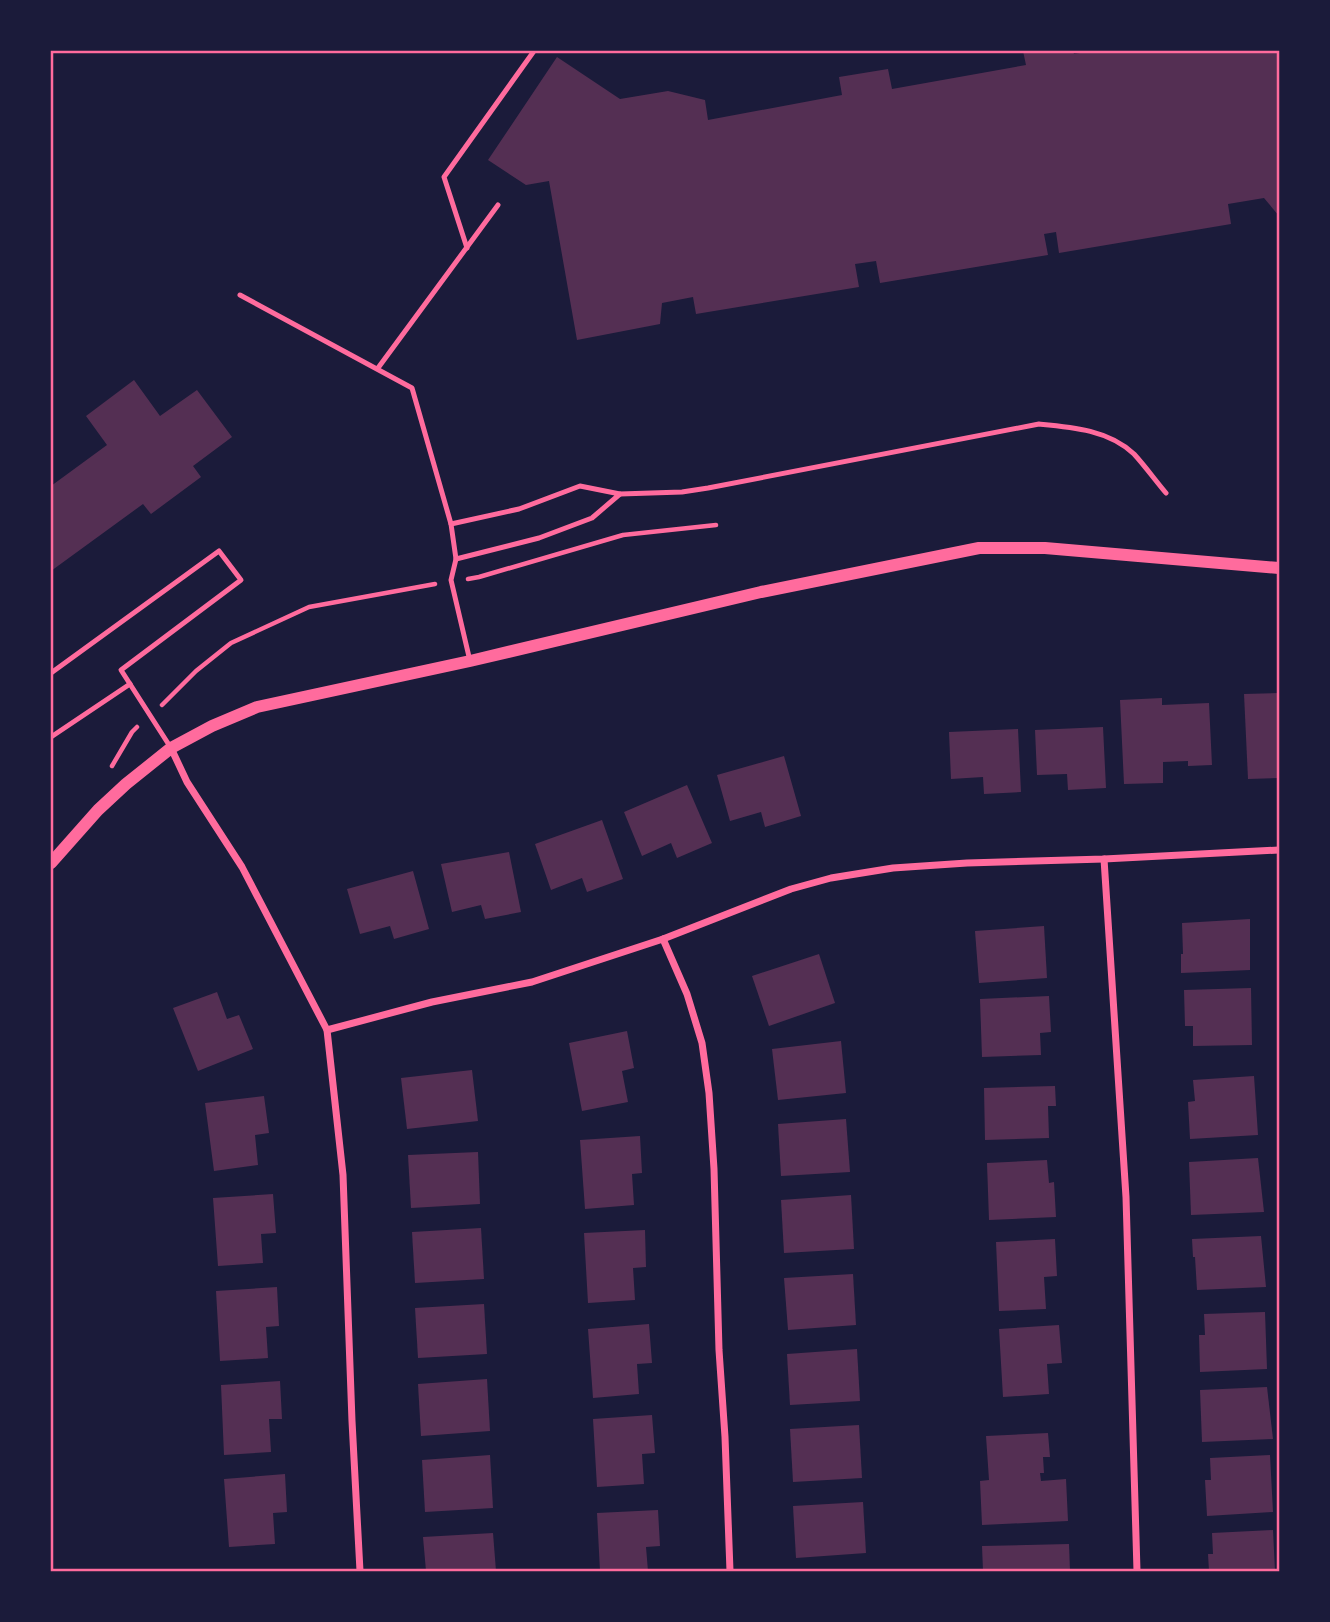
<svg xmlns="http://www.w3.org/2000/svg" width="1330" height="1622" font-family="'PT Sans',sans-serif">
  <rect width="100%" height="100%" fill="#1b1b3a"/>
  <g fill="#542f53">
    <path d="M1023,51h50l1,3 18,-3h187v165l-15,-18 -36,6 3,20 -172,29 -3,-21 -12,2 4,21 -168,28 -4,-22 -21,3 4,23 -163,27 -3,-17 -31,6 -2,21 -83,16 -28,-159 -23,4 -38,-25 69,-103 63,42 48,-8 37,9 3,20 134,-25 -3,-18 49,-8 4,20 134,-24z"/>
    <path d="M134,380l26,36 37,-26 35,47 -39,29 8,11 -50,37 -8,-10 -92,67v-85l56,-41 -21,-29z"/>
    <path d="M1279,693v85l-31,1 -4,-85z"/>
    <path d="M1162,698v7l47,-2 3,62 -24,1v-5l-25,1v21l-39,1 -4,-84z"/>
    <path d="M1103,727l3,61 -38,2 -1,-16 -30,1 -2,-45z"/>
    <path d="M1018,729l3,63 -37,2 -1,-17 -32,2 -2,-47z"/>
    <path d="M784,756l17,60 -36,11 -4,-15 -31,9 -13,-46z"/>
    <path d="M687,785l25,58 -35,15 -6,-15 -29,13 -18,-44z"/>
    <path d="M602,820l21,59 -36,13 -5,-14 -31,12 -16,-46z"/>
    <path d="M509,852l12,60 -36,7 -4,-14 -29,7 -11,-48z"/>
    <path d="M413,871l16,58 -35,10 -4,-13 -30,8 -13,-45z"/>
    <path d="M1250,919v51l-69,3v-19h2l-1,-31z"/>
    <path d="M1044,926l3,52 -68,5 -4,-52z"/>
    <path d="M819,954l16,49 -66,23 -17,-50z"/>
    <path d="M1251,988l1,57 -59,1v-20h-8l-1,-36z"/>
    <path d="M217,992l10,27 12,-4 14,34 -55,22 -25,-63z"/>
    <path d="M1049,996l2,36 -11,1 1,22 -59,2 -2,-58z"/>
    <path d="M627,1031l7,37 -12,3 6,31 -46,9 -13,-68z"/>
    <path d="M841,1041l5,52 -68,7 -6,-51z"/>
    <path d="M472,1070l6,51 -71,8 -6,-51z"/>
    <path d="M1254,1076l4,59 -68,4 -2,-37 7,-1 -2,-21z"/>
    <path d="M1055,1086l1,20h-8l1,32 -64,2 -1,-52z"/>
    <path d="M264,1096l5,37 -14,2 3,30 -44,6 -9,-68z"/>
    <path d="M846,1119l4,53 -69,4 -3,-52z"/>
    <path d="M640,1136l2,37 -10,1 2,31 -49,4 -5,-69z"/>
    <path d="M478,1152l2,52 -69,4 -3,-53z"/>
    <path d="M1258,1158l6,54 -73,3 -2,-53z"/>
    <path d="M1047,1160l2,23 5,-1 2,35 -67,3 -2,-57z"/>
    <path d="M273,1194l3,39 -15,1 2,29 -45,3 -5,-68z"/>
    <path d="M851,1195l3,54 -70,4 -3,-53z"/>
    <path d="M481,1228l3,51 -69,4 -3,-51z"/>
    <path d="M645,1230l1,37 -13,1 2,32 -47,3 -4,-70z"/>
    <path d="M1261,1236l5,51 -69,3 -2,-33h-2l-1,-18z"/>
    <path d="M1055,1239l2,37 -13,1 2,32 -47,2 -3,-69z"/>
    <path d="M853,1274l3,51 -68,5 -4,-52z"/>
    <path d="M277,1287l2,39 -13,1 2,31 -48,3 -4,-70z"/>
    <path d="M484,1304l3,50 -69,4 -3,-50z"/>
    <path d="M1265,1312l2,57 -67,3 -1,-37h6l-1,-21z"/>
    <path d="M649,1324l3,39 -15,1 2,30 -46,4 -5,-69z"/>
    <path d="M1059,1325l3,38 -15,1 2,30 -46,3 -4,-68z"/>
    <path d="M857,1349l3,52 -70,4 -3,-51z"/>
    <path d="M487,1379l3,52 -69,5 -3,-52z"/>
    <path d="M280,1381l2,38h-13l2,33 -47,3 -3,-70z"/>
    <path d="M1267,1387l6,52 -71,3 -2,-52z"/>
    <path d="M652,1415l3,38 -13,1 2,30 -47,3 -4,-68z"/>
    <path d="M859,1425l3,53 -69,4 -3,-53z"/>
    <path d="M1048,1433l2,24h-7l1,16h-4l1,8 25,-2 2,42 -86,4 -2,-44 9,-1 -3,-44z"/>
    <path d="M490,1455l3,53 -68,4 -3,-52z"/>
    <path d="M1270,1455l3,57 -66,4 -2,-36h6l-1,-22z"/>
    <path d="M285,1474l2,38 -14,1 2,31 -46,3 -5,-68z"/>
    <path d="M863,1502l3,51 -70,5 -3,-52z"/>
    <path d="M658,1510l2,36 -14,1 2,24h-48l-3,-58z"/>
    <path d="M1273,1530l2,41h-66l-1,-17h5l-1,-21z"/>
    <path d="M493,1533l3,38h-70l-3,-34z"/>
    <path d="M1069,1544l1,27h-87l-1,-25z"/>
  </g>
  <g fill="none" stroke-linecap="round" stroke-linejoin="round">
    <g stroke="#ff6b9d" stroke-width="4.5">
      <path d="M468,579l11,-2 144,-42 93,-10"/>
      <path d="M162,705l34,-34 35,-28 78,-36 126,-23"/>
      <path d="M112,766l20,-34 5,-5"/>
    </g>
    <g stroke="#ff6b9d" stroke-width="5">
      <path d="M467,248l-23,-71 90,-126"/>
      <path d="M240,295l172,93 39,136 5,35 -5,21 19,81"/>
      <path d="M378,368l120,-163"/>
      <path d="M620,494l62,-2 26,-4 331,-64c33,3 70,6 95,30 11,12 21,26 32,39"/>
      <path d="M451,524l68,-15 61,-23 40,8 -28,24 -53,20 -83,21"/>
      <path d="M51,673l168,-122 22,29 -120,90 50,78"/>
      <path d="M51,737l79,-53"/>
    </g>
    <g stroke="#ff6b9d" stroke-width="7">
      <path d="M171,748l16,34 55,85 85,163 16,145 9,246 8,150"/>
      <path d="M1104,859l22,338 11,374"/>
      <path d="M663,939l24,55 15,49 7,50 5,76 5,181 6,87 5,134"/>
      <path d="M327,1030l105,-28 100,-20 131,-43 128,-50 40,-11 62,-10 74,-5 137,-4 175,-9"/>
    </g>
    <path stroke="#ff6b9d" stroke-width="12" d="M51,863l47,-53 28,-26 45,-36 41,-22 45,-19 213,-46 291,-69 218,-44h66l234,20"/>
  </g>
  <rect width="1330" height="1622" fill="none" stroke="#1b1b3a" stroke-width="105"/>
  <rect x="52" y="52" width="1226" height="1518" fill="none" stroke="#ff6b9d" stroke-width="2.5"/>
</svg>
